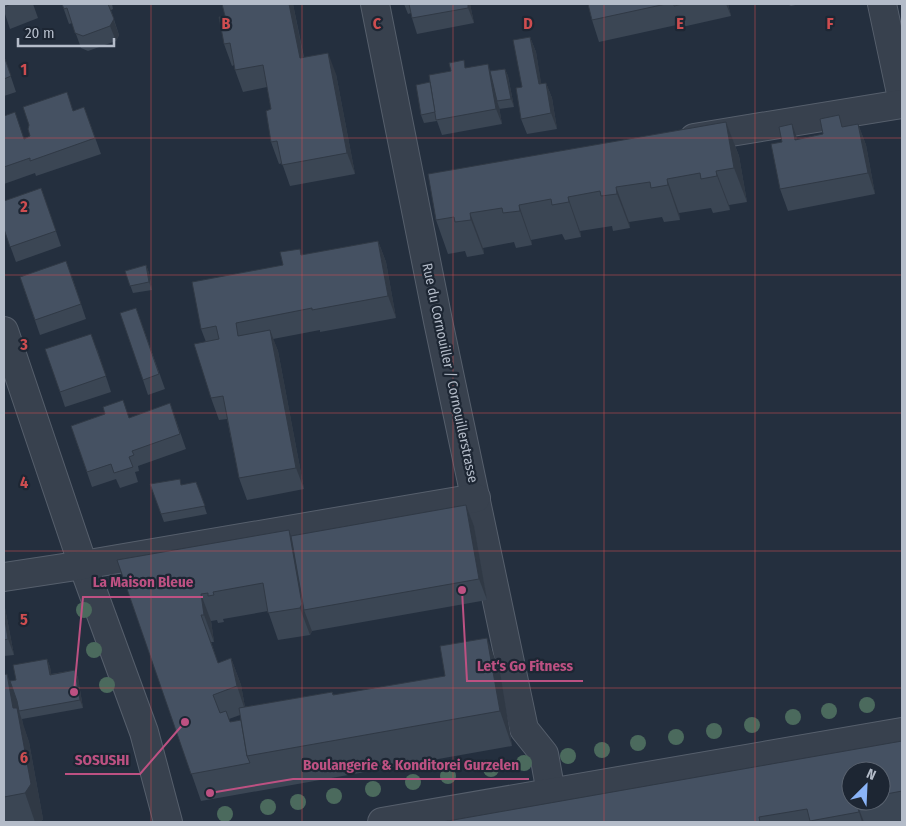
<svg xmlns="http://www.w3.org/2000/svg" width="906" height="826" font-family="'Fira Sans Condensed',sans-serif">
  <rect width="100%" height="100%" fill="#242f3e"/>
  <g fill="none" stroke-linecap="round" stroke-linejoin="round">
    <defs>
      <g id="minor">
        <path d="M375,4l63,317 86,408 20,25 7,39"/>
        <path d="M882,4l20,94"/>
        <path d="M694,138l208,-34"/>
        <path d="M4,331l79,234 61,167 24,90"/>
        <path d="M4,577l79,-12 393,-67"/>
        <path d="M382,822l520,-90"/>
      </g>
    </defs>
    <use href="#minor" stroke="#565f6c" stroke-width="30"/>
    <use href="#minor" stroke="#38414e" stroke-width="28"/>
  </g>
  <g fill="#4b6a5d">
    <circle cx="84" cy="610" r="8"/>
    <circle cx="94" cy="650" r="8"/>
    <circle cx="107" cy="685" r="8"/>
    <circle cx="867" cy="705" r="8"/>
    <circle cx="829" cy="711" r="8"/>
    <circle cx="793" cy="717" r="8"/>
    <circle cx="752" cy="725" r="8"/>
    <circle cx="714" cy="731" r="8"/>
    <circle cx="676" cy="737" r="8"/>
    <circle cx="638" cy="743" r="8"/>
    <circle cx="602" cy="750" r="8"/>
    <circle cx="568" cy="756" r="8"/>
    <circle cx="524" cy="763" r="8"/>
    <circle cx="491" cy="769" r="8"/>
    <circle cx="448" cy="776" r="8"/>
    <circle cx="413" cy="782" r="8"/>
    <circle cx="373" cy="789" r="8"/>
    <circle cx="334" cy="796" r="8"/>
    <circle cx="298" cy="802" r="8"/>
    <circle cx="268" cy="807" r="8"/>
    <circle cx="225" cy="814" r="8"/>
  </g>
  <g fill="#3b4654" fill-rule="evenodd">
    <path d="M4,4h29l5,14 -28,11 -6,-18z"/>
    <path d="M62,4h50l1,5 -2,1 8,25 -3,6 -28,10 -7,-3 -9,-25 -3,1z"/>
    <path d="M222,4h71l11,53 32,17 19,100 -65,12 -8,-23 -3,1 -8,-22v-33l-4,-22 -24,5 -8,-22 -1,-5 -2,1 -8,-22 1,-28z"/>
    <path d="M404,4h66l4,19 -57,11 -5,-16 -1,-5 -3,1z"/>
    <path d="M588,4h140l3,12 -49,11 -1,-3 -82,18 -7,-22z"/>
    <path d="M783,4h17l-9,2 -4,-2 -3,1z"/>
    <path d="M530,37l6,15 5,32 5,-1 6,15 5,31 -30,5 -6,-15 1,-32z"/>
    <path d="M4,59h1l11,33 -12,4z"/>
    <path d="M466,68l24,3 15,-2 3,7 6,31 -15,2v-2l3,17 -60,11 -5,-14 -13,2 -3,-8 9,-33 21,-11z"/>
    <path d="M84,107l17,47 -65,22 -1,-3 -31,11v-68l20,23 6,-3 43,-25z"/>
    <path d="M726,122l13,34 8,46 -18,3 1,5 -17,3 -2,-5 -32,5 1,7 -16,2 -2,-5 -33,5 1,6 -17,3 -1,-5 -32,5 1,6 -16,3 -3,-6 -31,6 1,5 -16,3 -2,-6 -31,6 1,6 -17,3 -2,-6 -17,3 -12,-34z"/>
    <path d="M858,124l8,21 9,49 -87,17 -8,-22 18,-50 25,-5 21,-7z"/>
    <path d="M41,188l20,58 -45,16 -12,-33z"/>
    <path d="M378,241l8,21 10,56 -76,14v-2l-47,9 5,12 26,138 -57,11 -8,-22 -12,-59 -8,1 -8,-22 -5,-56 -5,-13 82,-64 19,-10z"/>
    <path d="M146,265l3,8 3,17 -19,3 -8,-22z"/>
    <path d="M20,277h52l14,42 -46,16z"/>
    <path d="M136,308l29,81 -17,6 -5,-15z"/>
    <path d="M97,349l14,43 -46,15 -5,-15z"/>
    <path d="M170,403l16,46 -48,17 1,5 -4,1 3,10 -18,6 -4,-9 -24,8 -21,-61 34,-12 24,4z"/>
    <path d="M196,482l11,32 -43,8 -14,-38 31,1z"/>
    <path d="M466,505l8,21 13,74 -175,31 -2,4 -32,5 -10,-29 -45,8 1,3 -6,1 -1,-3 -6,1 3,21h-3l7,21 13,-5 10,27 4,22 87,-15 2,3 166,-23 12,74 -311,55 -84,-241 174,-24zM240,715l1,5 -11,2 -1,-3z"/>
    <path d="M4,603l1,5 9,47 -10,1z"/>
    <path d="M47,659l3,8 1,7 24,-4 3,8 5,30 -61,11 1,6 6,17 14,77 -2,3h-37v-147l6,6 6,-1z"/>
    <path d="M902,741v81h-460zM881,771v30h-30z"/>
  </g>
  <g fill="#303945">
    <path d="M108,4l11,31 -3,6 -6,-15z"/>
    <path d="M289,4h4l15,76 -8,-22z"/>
    <path d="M468,4h2l4,19 -6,-15z"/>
    <path d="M726,4h2l3,12z"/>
    <path d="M530,37l6,15 8,48 -5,-16z"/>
    <path d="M328,53l8,21 19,100 -8,-21z"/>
    <path d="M488,64l5,15 4,22 2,6 3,17 -6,-15z"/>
    <path d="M505,69l3,7 6,31 -3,-8z"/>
    <path d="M546,83l6,15 5,31 -6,-16z"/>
    <path d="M726,122l13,34 8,46 -13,-34z"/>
    <path d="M792,124l8,22 -5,-6z"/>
    <path d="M858,124l8,21 9,49 -7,-21z"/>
    <path d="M716,171l13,34 1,5 -13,-34z"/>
    <path d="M667,179l12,34 1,7 -12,-35z"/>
    <path d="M616,187l13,35 1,6 -13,-34z"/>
    <path d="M568,197l12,34 1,6 -12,-35z"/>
    <path d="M519,205l12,35 1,5 -12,-34z"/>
    <path d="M470,213l13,35 1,6 -13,-34z"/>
    <path d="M378,241l8,21 10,56 -8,-22z"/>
    <path d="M146,265l3,8 3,17 -3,-8z"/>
    <path d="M270,330l8,21 26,138 -8,-21z"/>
    <path d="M466,505l8,21 13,74 -8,-21z"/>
    <path d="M289,530l9,27 6,53 8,21 -2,4 -10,-27z"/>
    <path d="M201,594l10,27 3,21 -10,-27z"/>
    <path d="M4,603l1,5 9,47 -6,-16 -4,-25z"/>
    <path d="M487,638l13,34 12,74 -12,-35z"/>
    <path d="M231,658l10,27 5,28 -9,-27z"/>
    <path d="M47,659l3,8 3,15 -3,-7z"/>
    <path d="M75,670l3,8 5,30 -3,-8z"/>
    <path d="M7,674l13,35 -1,2 10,31 14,77 -2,3h-6l-10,-29 -12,-85z"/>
    <path d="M856,801l8,21h-2l-3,-10z"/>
  </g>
  <g fill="#455162" stroke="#303945">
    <path d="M4,4h7l-7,3z"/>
    <path d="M62,4h46l6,15 -4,7 -27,10 -8,-3 -8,-25 -3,1z"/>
    <path d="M222,4h67l11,54 28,-5 19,100 -65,12 -5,-24 -6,1 -5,-31 5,-2 -8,-44 -28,5 -5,-27 -6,1 -5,-27 6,-1z"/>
    <path d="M409,4h59v4l-56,10z"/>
    <path d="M588,4h78l-74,16z"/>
    <path d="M674,4h9l-9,2z"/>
    <path d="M530,37l9,47 7,-1 5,30 -30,6 -5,-31 6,-1 -9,-47z"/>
    <path d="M4,59h1l6,17 -7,3z"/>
    <path d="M464,60l1,8 23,-4 8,45 -60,11 -7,-45 22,-4 -2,-8z"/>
    <path d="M505,69l6,30 -14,2 -7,-30z"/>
    <path d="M430,82l5,30 -14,3 -5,-30z"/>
    <path d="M67,92l6,19 11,-4 11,31 -65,23v-3l-26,9v-51l11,-4 9,27 6,-3 -2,-7 1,-4 -6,-18z"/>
    <path d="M839,115l3,12 16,-3 10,49 -88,16 -9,-45 11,-2 -3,-15 13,-3 3,16 28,-6 -3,-15z"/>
    <path d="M726,122l8,46 -18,3 1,5 -16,3 -1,-6 -33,6 1,6 -17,3 -1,-6 -34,5 1,7 -16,2 -1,-5 -32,6 1,5 -17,3 -1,-6 -32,6 1,6 -17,2 -1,-5 -32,5 1,7 -16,2 -1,-5 -18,3 -8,-46z"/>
    <path d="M41,188l15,43 -46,16 -6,-18v-28z"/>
    <path d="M378,241l10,55 -76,14v-2l-76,15 2,13 32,-6 26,138 -57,10 -16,-82 -12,2 -17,-54 25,-5 -3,-13 -15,3 -9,-47 91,-17 -3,-13 20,-3 1,6z"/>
    <path d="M66,261l15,43 -46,16 -15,-43z"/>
    <path d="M146,265l3,17 -19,4 -5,-15z"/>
    <path d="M136,308l23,66 -16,6 -23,-67z"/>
    <path d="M91,334l15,42 -46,16 -15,-43z"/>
    <path d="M123,400l6,18 41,-15 10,31 -48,17 2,4 -5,2 4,10 -19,6 -3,-9 -24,8 -16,-46 34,-12 -2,-7z"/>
    <path d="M180,479l1,6 15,-3 9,24 -44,8 -11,-30z"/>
    <path d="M466,505l13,74 -175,31 -13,-74z"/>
    <path d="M289,530l13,74 -2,4 -32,5 -5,-30 -50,9 1,3 -6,1v-3l-7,1 3,21h-3l17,48 13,-5 6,28 -24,9 7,18 6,-2 4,11 11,-2 6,36 3,7 -59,11 -74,-214z"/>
    <path d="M4,614l4,25 -4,1z"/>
    <path d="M487,638l13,73 -253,45 -8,-48 93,-16 1,3 112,-19 -5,-30z"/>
    <path d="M47,659l3,16 25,-5 5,30 -61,11 -2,-10 -7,-20 6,-1 -3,-15z"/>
    <path d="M7,674l6,34h4l14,76 -6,9 -21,4v-122z"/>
    <path d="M902,741v50l-21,4v-24h-30v30h5l3,11 -49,9 -3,-12 -48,8 1,5h-318z"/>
  </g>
  <path fill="none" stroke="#ce4d50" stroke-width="1" stroke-opacity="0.55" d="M151,4v818M302,4v818M453,4v818M604,4v818M755,4v818M4,138h898M4,275h898M4,413h898M4,551h898M4,688h898"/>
  <g text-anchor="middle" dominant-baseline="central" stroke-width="4.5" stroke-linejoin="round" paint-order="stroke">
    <g font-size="14" fill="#b4bcc9" stroke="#1d2633">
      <text transform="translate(450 373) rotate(78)">Rue du Cornouiller / Cornouillerstrasse</text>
    </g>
  </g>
  <g font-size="16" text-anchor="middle" font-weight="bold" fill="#ce4d50" stroke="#1d2633" stroke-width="4.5" stroke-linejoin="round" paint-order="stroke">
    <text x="226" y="29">B</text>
    <text x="377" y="29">C</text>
    <text x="528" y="29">D</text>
    <text x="680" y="29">E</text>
    <text x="830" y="29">F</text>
    <text x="24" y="75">1</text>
    <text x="24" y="212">2</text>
    <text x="24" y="350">3</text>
    <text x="24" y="488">4</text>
    <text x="24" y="625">5</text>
    <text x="24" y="763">6</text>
  </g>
  <path fill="none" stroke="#bd5182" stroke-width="2" d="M74 692L83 597H203M462 590L467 681H583M185 722L140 774H65M210 793L293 779H529"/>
  <g fill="#bd5182" stroke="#1d2633" stroke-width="2">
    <circle cx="74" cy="692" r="5"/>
    <circle cx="462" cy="590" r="5"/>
    <circle cx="185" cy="722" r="5"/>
    <circle cx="210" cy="793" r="5"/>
  </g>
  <g font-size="15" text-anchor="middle" font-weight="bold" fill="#bd5182" stroke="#1d2633" stroke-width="4.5" stroke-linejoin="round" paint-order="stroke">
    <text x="143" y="587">La Maison Bleue</text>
    <text x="525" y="671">Let‘s Go Fitness</text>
    <text x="102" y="765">SOSUSHI</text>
    <text x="411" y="770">Boulangerie &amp; Konditorei Gurzelen</text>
  </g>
  <rect width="906" height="826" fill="none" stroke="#b4bcc9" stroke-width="10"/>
  <g transform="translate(866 786) rotate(24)"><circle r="24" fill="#1d2633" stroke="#59626f"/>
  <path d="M0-4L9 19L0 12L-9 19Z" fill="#8ab4f8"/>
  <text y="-8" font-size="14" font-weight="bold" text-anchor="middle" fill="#b4bcc9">N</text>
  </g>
  <path d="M18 38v8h96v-8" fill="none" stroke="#b4bcc9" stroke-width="2.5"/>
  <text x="25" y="38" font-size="15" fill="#b4bcc9" stroke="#1d2633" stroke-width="4" paint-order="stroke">20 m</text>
</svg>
